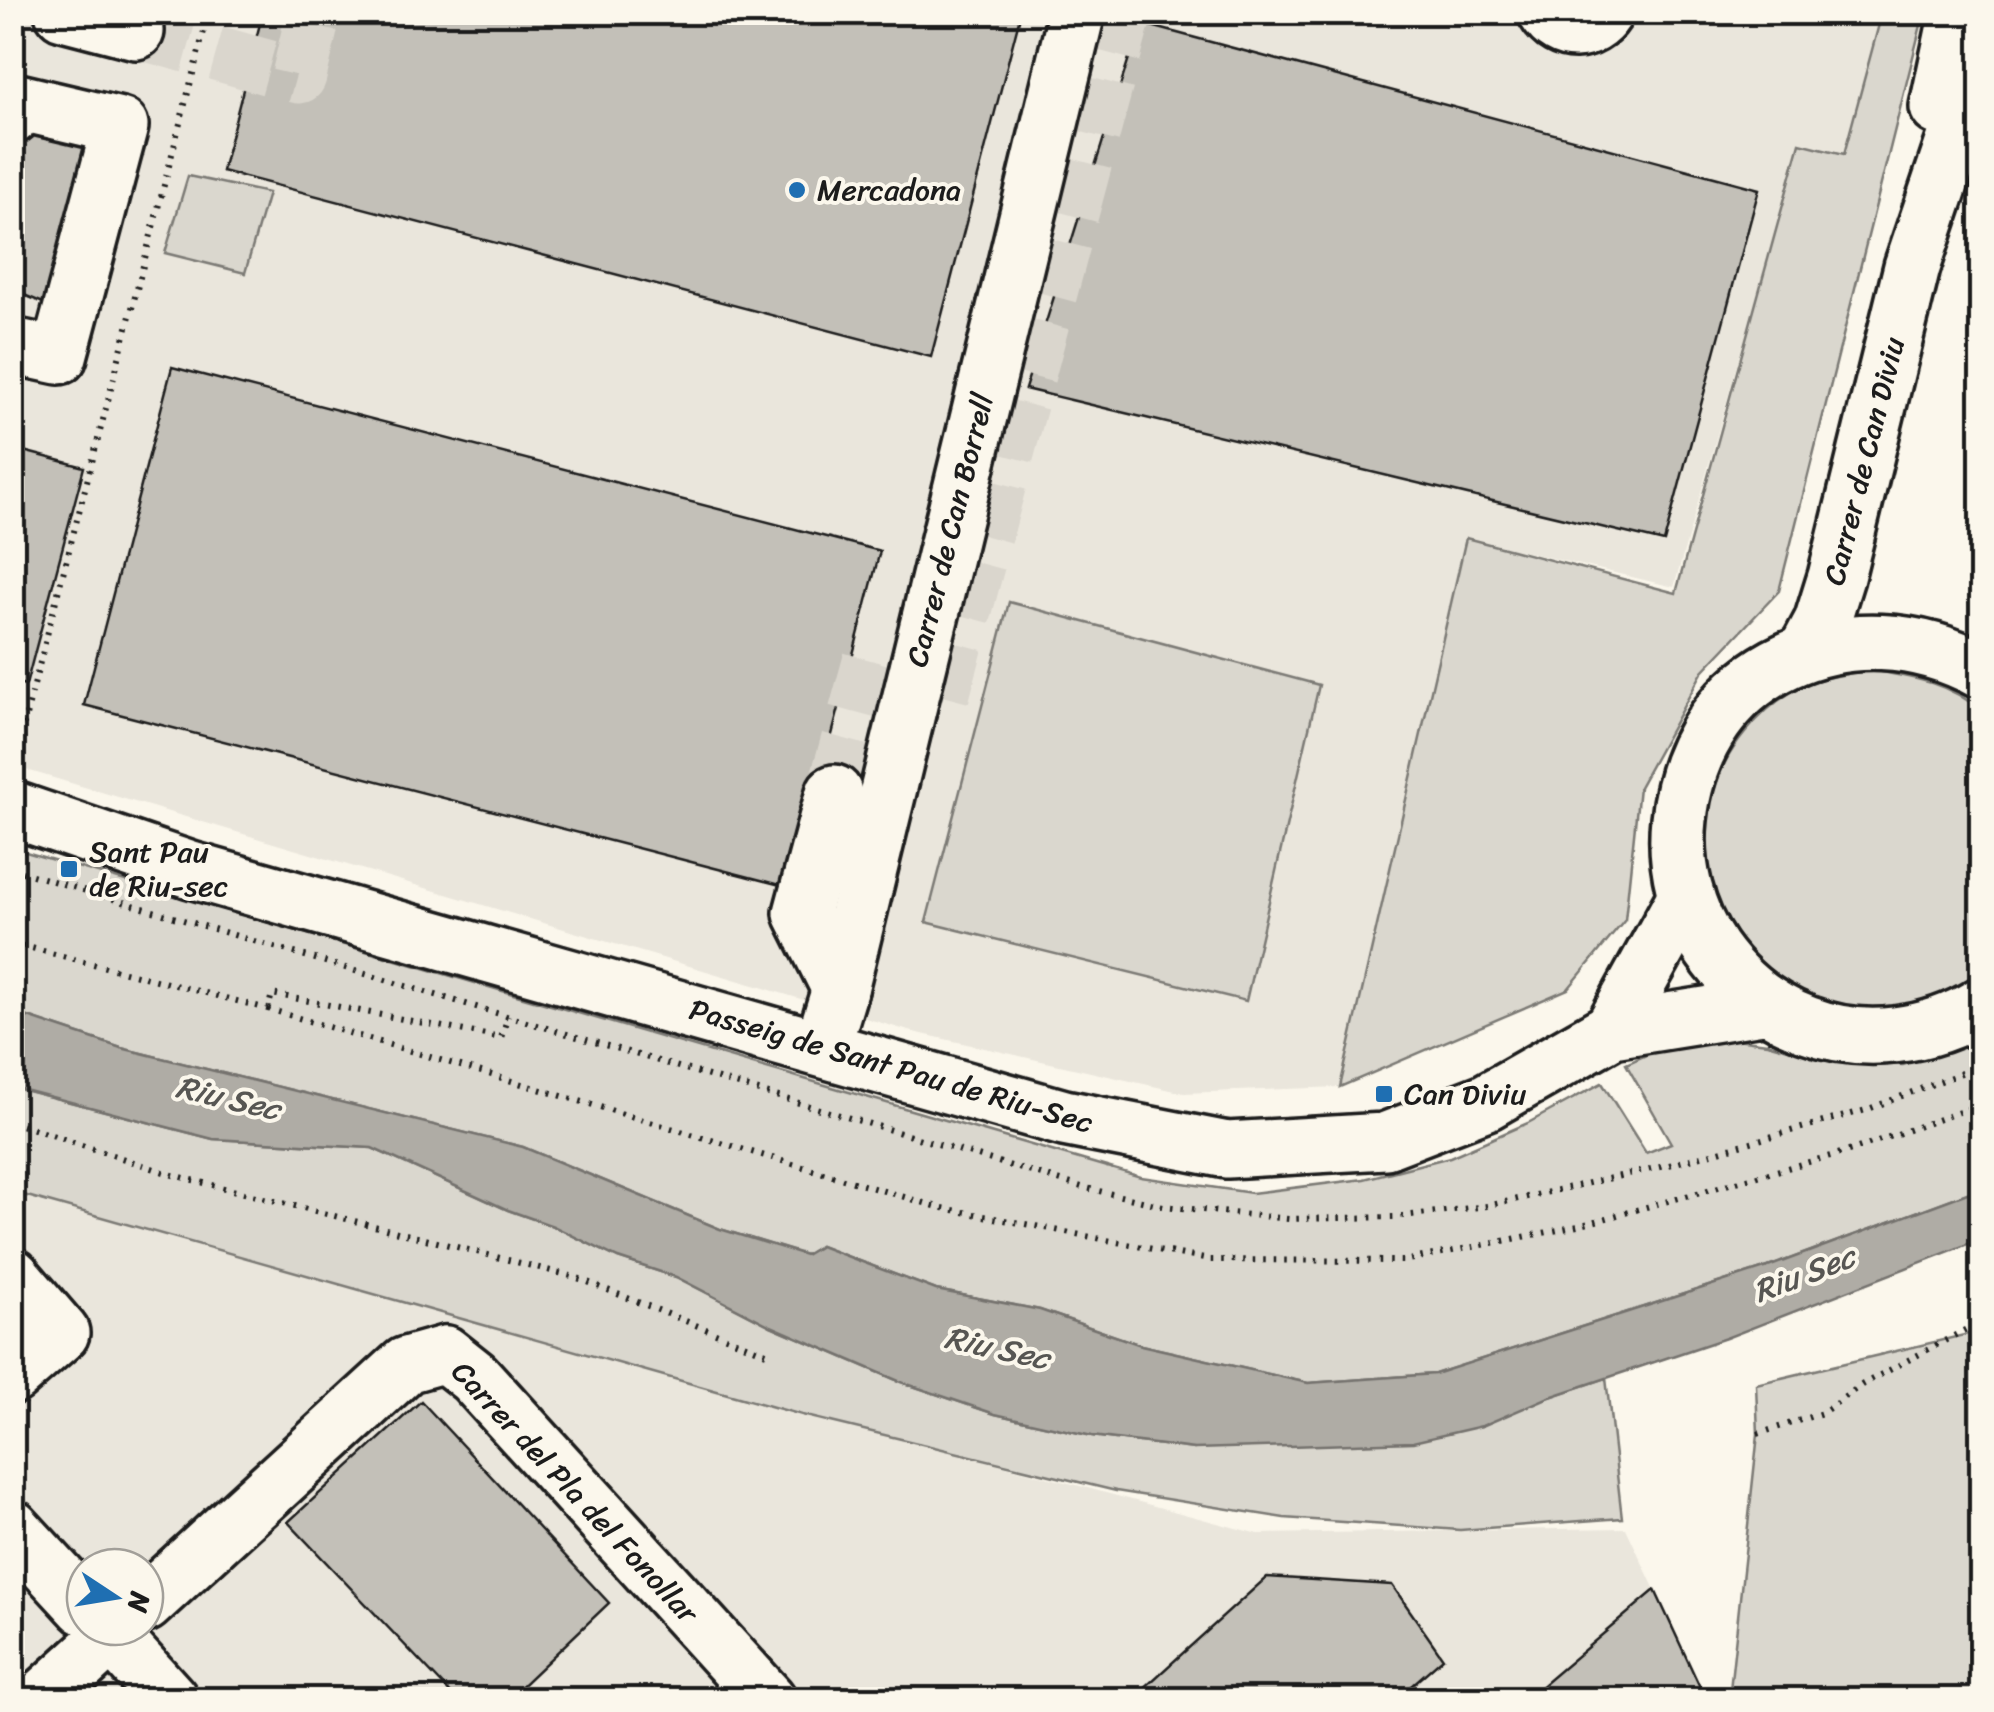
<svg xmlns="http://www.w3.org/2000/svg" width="1994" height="1712" font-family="Sriracha,sans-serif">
  <rect width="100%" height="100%" fill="#fbf7ec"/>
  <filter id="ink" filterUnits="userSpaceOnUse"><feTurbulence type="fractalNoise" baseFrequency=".01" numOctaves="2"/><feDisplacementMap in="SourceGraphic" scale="20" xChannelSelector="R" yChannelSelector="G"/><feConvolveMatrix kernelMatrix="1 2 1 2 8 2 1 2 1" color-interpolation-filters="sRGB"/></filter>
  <g filter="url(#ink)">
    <g fill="#eae6dc" fill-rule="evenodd">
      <path d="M12,13h1870l-38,141 -44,-10 -126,443 -208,-49 -126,549 -156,6 -275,-62 -896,-265z"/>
      <path d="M13,1192l493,139 752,203 368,-6 80,171 -1685,1 -8,-10zM85,1567h60v60h-60z"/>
    </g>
    <g fill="#dad7ce" stroke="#7b7a75" stroke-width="2.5">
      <path d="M1882,13h42l-145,578 -76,80 -64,116 -14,133 -57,69 -228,98 126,-549 210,55 124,-450 44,11z"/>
      <path d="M188,176l80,17 -23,80 -80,-20z"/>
      <path d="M1009,602l310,83 -73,316 -320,-79z"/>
      <path d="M1870,670c42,7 79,12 111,41v264c-16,10 -35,24 -53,29 -133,39 -258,-76 -215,-211 9,-26 14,-38 32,-60 17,-21 39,-40 65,-50 18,-7 41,-9 60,-13z"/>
      <path d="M12,848l1129,329 111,16 112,-14 86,-22 78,-34 74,-40 44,70 25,-10 -45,-79 31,-14 63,-13 47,6 63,18 73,4 78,-27v150l-213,79 -333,107 -127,9 -167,-38 -101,-35 -104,-20 -116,-44 -14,9 -86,-26 -197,-82 -402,-99 -108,-36z"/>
      <path d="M12,1087l201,52 159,9 136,62 45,16 65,32 58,19 95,49 130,56 94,32 97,22 102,13 353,-51 59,-20 16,140 -162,12 -176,-12 -168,-27 -314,-76 -789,-223z"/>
      <path d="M1981,1331v368h-252l29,-265 -2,-50z"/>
    </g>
    <path fill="#afaca5" stroke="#74726e" stroke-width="2.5" d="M13,1012l108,36 402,99 197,82 85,26 15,-9 116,44 104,20 101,35 167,38 127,-9 333,-107 213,-79v51l-255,99 -179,60 -65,28 -69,16 -219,7 -102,-13 -97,-22 -94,-32 -130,-56 -95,-49 -58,-19 -65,-32 -45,-16 -136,-62 -159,-9 -200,-52z"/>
    <g fill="#c3c0b8" stroke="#1c1c1c" stroke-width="2.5">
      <path d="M263,12h742l15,4 -89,341 -709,-186z"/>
      <path d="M1140,23l619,166 -95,353 -639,-153z"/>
      <path d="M29,116l66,16 -47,173 -36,-15v-136z"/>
      <path d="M172,367l708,184 -88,337 -708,-183z"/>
      <path d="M12,448l72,19 -58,218 -14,-3z"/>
      <path d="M421,1401l188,202 -102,97h-50l-169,-178z"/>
      <path d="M1267,1577l125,8 51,73 -48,42h-264z"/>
      <path d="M1655,1590l51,110h-181z"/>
    </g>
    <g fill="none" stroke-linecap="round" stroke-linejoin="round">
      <g stroke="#dad6cd" stroke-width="55" stroke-dasharray="55 28" stroke-linecap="butt">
        <path d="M136,31l163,45 15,-64"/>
        <path d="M942,696l183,-684"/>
        <path d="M834,793l38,-138 76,19"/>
      </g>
      <defs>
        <g id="minor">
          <path d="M63,12l73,19"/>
          <path d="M1546,12c15,25 44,23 59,0"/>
          <path d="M1938,107l20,-95"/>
          <path d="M12,116l6,-14 102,24 -61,230 -47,-10"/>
          <path d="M1806,652l16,-30 14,-45 76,-310 70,-208"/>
          <path d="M1982,671c-131,-71 -287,-6 -303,148 -5,45 7,94 33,131 24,34 55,59 94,74 58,22 123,13 176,-19"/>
          <path d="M834,793l-32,120 38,76"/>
          <path d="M12,809l179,61 873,248 163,32 158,-9 101,-39 126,-72 156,-25"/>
          <path d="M1612,1030l74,-134"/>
          <path d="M822,1048l18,-59 237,-977"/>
          <path d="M12,1276l49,57 -49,43"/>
          <path d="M12,1528l73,79"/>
          <path d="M145,1604l261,-239 39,-11 29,23 294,323"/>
          <path d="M104,1627l66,73"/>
          <path d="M41,1700l80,-73"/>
        </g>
      </defs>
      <use href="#minor" stroke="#1c1c1c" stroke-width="62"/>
      <g stroke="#1c1c1c" stroke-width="6" stroke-dasharray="2.5 8" stroke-linecap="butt">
        <path d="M13,766l196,-754"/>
        <path d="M12,869l1070,318 81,19 126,13 105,-2 93,-11 182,-41 197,-55 116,-45"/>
        <path d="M12,943l256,66 4,-15 229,44 7,-22"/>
        <path d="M268,1009l670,198 271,53 194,1 175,-35 274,-76 130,-46"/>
        <path d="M12,1122l161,53 402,102 196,78"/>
        <path d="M1758,1434l64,-21 41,-29 119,-63"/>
      </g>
      <use href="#minor" stroke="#fbf7ec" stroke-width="55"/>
    </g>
  </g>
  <g fill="#1f6fb2" stroke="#fbf7ec" stroke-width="4">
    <circle cx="797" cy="190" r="10"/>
    <rect x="59" y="859" width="20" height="20" rx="5"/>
    <rect x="1374" y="1084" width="20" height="20" rx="5"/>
  </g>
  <g text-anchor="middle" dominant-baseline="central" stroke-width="8" stroke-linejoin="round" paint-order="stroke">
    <g font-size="30" fill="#1c1c1c" stroke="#fbf7ec" text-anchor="start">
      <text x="817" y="190">Mercadona</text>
      <text x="89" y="852">Sant Pau<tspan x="89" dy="34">de Riu-sec</tspan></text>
      <text x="1404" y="1094">Can Diviu</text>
    </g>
    <g font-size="30" fill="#1c1c1c" stroke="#fbf7ec">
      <text transform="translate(1864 461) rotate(-76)">Carrer de Can Diviu</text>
      <text transform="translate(950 530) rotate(-76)">Carrer de Can Borrell</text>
      <text transform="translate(891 1066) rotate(16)">Passeig de Sant Pau de Riu-Sec</text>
      <text transform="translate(575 1492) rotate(47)">Carrer del Pla del Fonollar</text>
    </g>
    <g font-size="32" font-style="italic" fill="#575653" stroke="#fbf7ec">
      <text transform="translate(228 1098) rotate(13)">Riu Sec</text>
      <text transform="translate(1804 1274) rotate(-21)">Riu Sec</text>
      <text transform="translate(997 1348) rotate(12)">Riu Sec</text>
    </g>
  </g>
  <rect width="1994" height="1712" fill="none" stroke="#fbf7ec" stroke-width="50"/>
  <rect x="25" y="25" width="1944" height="1662" fill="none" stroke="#1c1c1c" stroke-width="4" filter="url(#ink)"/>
  <g transform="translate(115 1597) rotate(102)"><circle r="48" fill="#fbf7ec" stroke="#a29f99" stroke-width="2.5"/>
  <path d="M0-8L18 38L0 25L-18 38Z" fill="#1f6fb2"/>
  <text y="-15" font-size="28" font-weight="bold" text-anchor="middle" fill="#1c1c1c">N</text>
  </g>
</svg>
